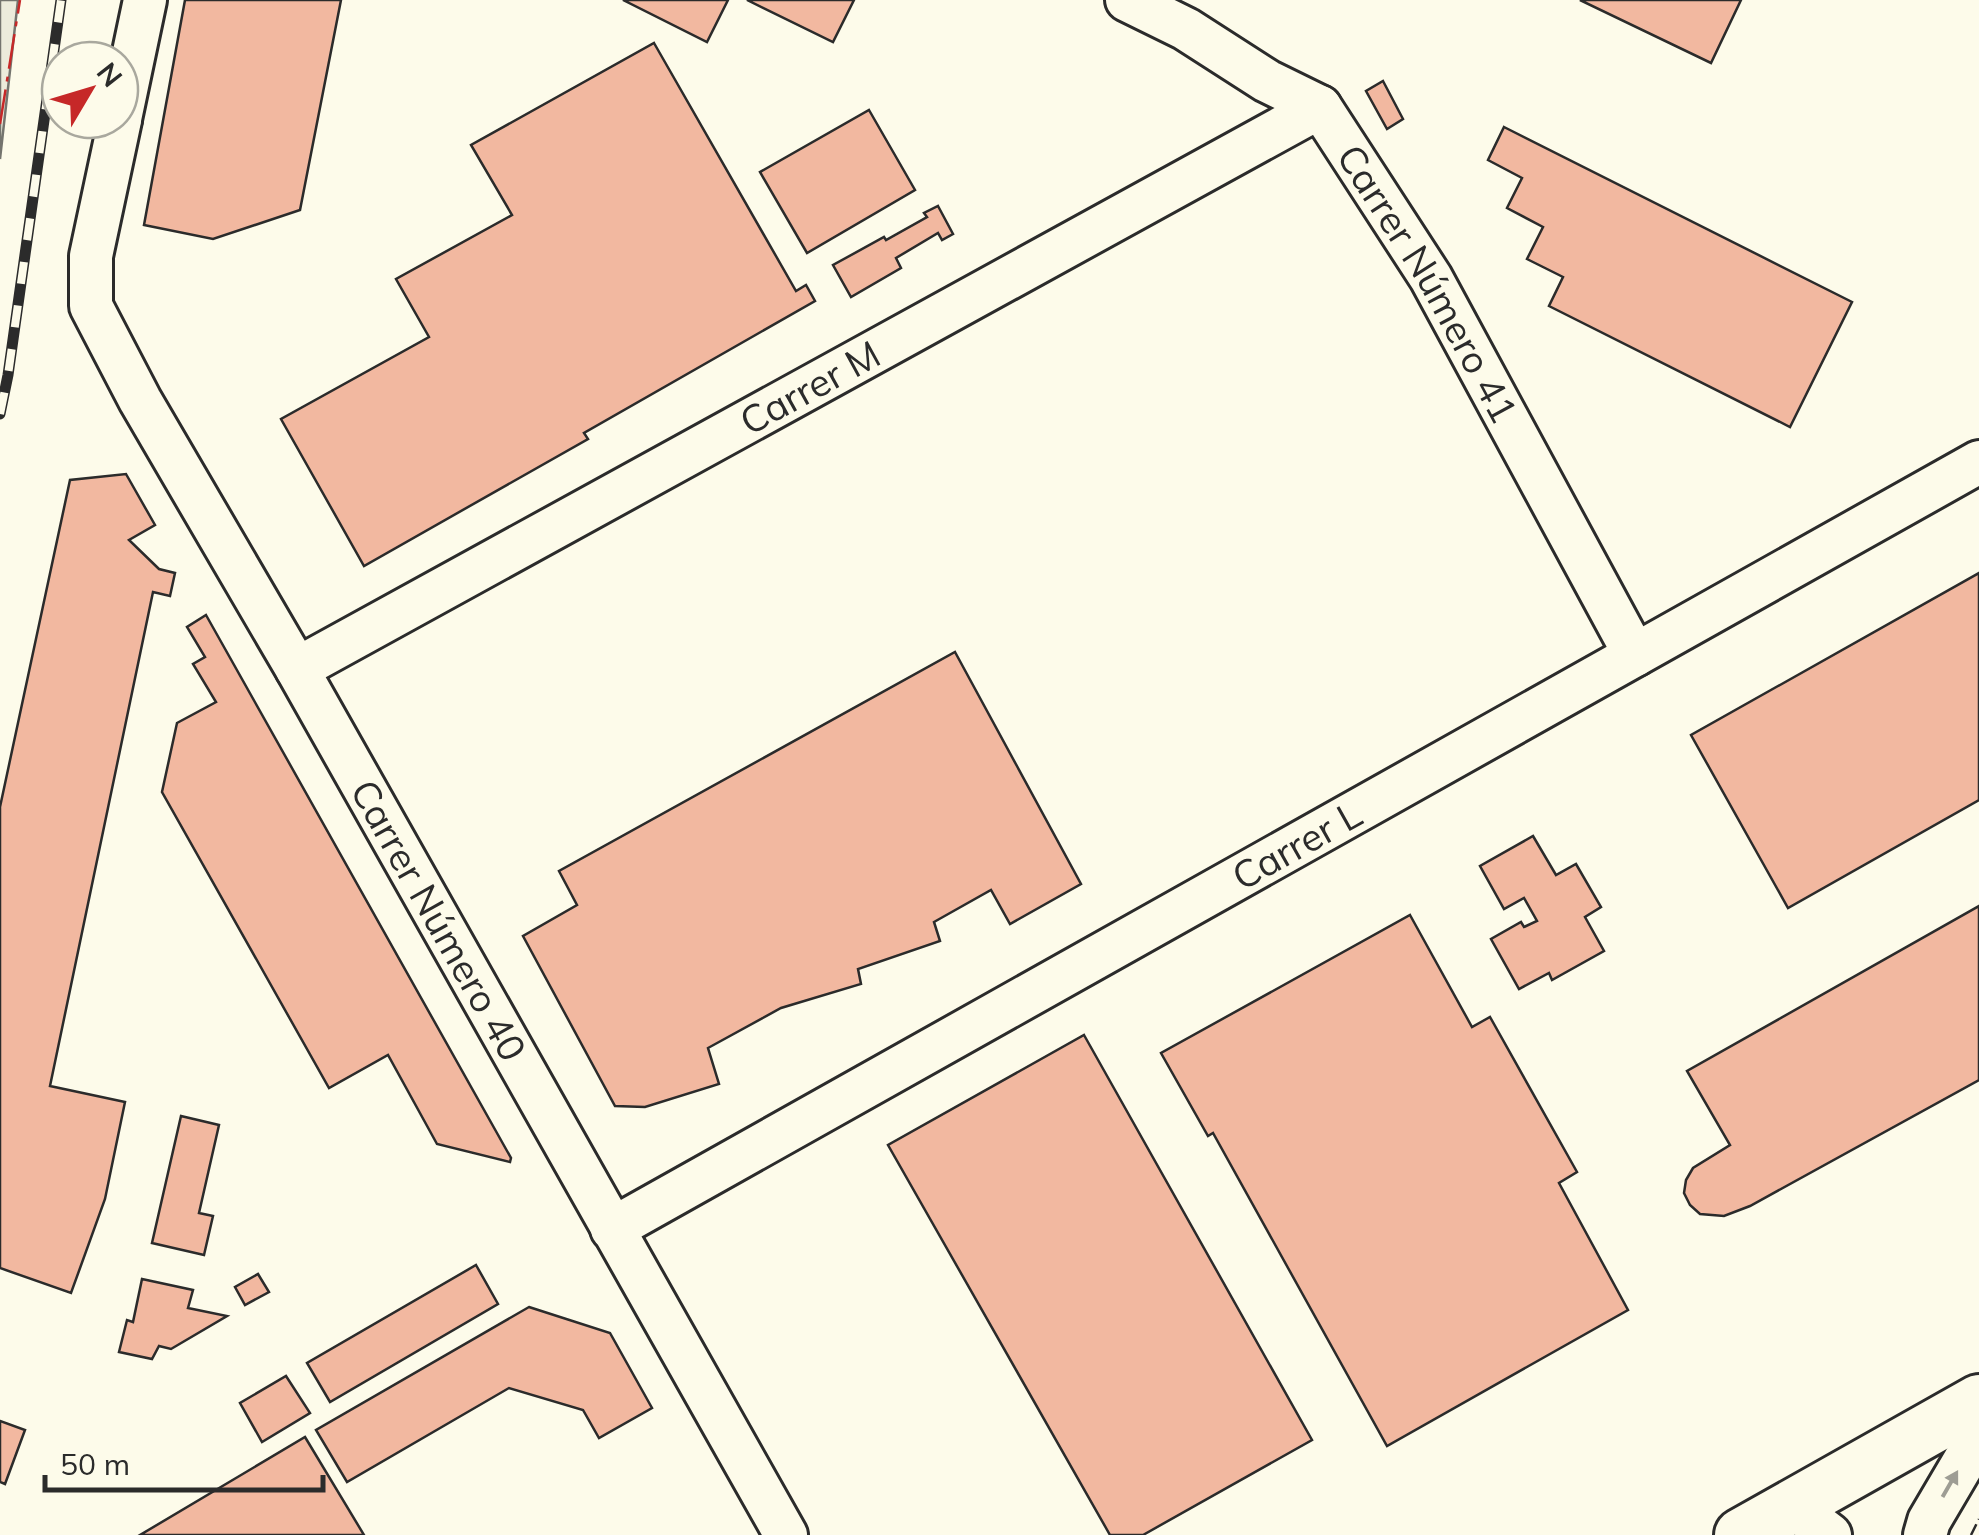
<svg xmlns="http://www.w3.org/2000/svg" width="1979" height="1535" font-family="Mulish,sans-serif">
  <rect width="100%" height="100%" fill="#fdfbea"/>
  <path fill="#ecebdb" stroke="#74746e" stroke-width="2.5" d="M0,0h18l-18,159z"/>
  <g fill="#f2b8a0" stroke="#2b2b2b" stroke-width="2.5">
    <path d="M185,0h156l-41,210 -87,29 -69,-14z"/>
    <path d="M623,0h105l-21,42z"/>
    <path d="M747,0h107l-21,42z"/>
    <path d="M1580,0h161l-30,63z"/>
    <path d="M654,43l142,248 10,-6 9,16 -231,132 4,6 -224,127 -83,-147 148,-82 -33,-58 116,-64 -41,-70z"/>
    <path d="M1383,81l20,38 -16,10 -21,-38z"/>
    <path d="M869,110l46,80 -108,63 -47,-81z"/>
    <path d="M1504,127l348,175 -62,125 -241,-121 14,-29 -36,-18 16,-32 -36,-19 15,-30 -34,-18z"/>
    <path d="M938,206l15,28 -11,6 -4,-7 -42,25 5,10 -50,29 -18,-32 51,-28 2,3 41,-23 -3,-4z"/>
    <path d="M126,474l29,51 -26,15 30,29 16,4 -5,23 -17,-4 -103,494 75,16 -20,97 -34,94 -71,-25v-461l70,-327z"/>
    <path d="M1979,573v227l-191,108 -97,-173z"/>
    <path d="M206,615l305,543 -1,4 -73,-18 -49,-89 -59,33 -167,-296 15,-69 39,-21 -23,-38 12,-7 -18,-30z"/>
    <path d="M955,652l126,232 -71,40 -19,-34 -57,32 6,19 -82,28 3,15 -80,24 -73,40 11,36 -74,23 -30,-1 -92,-170 54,-31 -18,-34z"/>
    <path d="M1533,836l23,39 20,-11 25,43 -16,10 19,34 -52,29 -3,-7 -30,16 -28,-50 30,-17 3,5 13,-6 -13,-23 -20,11 -24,-43z"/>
    <path d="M1979,906v174l-229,126 -26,10 -24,-2 -10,-9 -6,-12 2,-13 7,-12 37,-23 -43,-74z"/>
    <path d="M1410,915l62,112 18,-10 87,155 -18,11 69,127 -241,136 -174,-313 -5,3 -47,-83z"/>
    <path d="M1084,1035l228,405 -169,95h-33l-222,-390z"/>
    <path d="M181,1116l38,9 -20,88 14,3 -9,39 -52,-12z"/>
    <path d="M476,1265l22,39 -168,98 -23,-39z"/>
    <path d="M258,1274l11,18 -24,13 -10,-18z"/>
    <path d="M142,1279l51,11 -5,18 39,8 -56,33 -12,-3 -7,13 -33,-7 8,-32 6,2z"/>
    <path d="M529,1307l81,26 42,75 -53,30 -16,-28 -74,-22 -162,94 -31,-52z"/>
    <path d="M286,1376l24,37 -48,29 -22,-39z"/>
    <path d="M0,1421l25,9 -20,54 -5,-2z"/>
    <path d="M305,1437l59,98h-224z"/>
  </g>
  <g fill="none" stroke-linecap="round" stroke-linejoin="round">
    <defs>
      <g id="minor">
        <path id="s1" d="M1127,0l59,29 81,52 53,26 111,171 204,377"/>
        <path d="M120,119l25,-119"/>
        <path id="s2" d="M120,120l-29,136v50l49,94 157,269 489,866"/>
        <path id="s3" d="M297,669l1023,-562"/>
        <path id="s4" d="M612,1229l1367,-767"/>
        <path d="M1792,1506l38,29"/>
        <path d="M1925,1535l4,-14 50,-85"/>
      </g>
      <path id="major" d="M1741,1535l238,-134"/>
    </defs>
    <use href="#minor" stroke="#2b2b2b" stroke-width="48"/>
    <use href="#major" stroke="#2b2b2b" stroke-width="58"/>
    <use href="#minor" stroke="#fdfbea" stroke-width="42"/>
    <use href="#major" stroke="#fdfbea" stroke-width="52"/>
    <defs>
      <path id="rail" d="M0,414l8,-39 53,-375"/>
    </defs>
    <use href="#rail" stroke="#2b2b2b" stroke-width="11"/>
    <use href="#rail" stroke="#fdfbea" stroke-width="8" stroke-dasharray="22" stroke-linecap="butt"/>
    <path stroke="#2b2b2b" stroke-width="2.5" stroke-dasharray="12 5" stroke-linecap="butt" d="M1971,1535l8,-16"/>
    <path stroke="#c62828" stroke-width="2.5" stroke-dasharray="35 8 5 8" stroke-linecap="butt" d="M0,124l20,-124"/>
  </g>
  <defs><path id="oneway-solid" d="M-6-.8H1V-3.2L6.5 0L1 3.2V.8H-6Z" transform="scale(2.5)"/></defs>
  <use fill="#9e9d94" href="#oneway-solid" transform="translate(1950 1484) rotate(-60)"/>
  <g text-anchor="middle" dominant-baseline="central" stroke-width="8" stroke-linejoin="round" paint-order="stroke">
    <g font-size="38" fill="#2b2b2b" stroke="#fdfbea">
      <text stroke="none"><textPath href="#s1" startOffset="428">Carrer Número 41</textPath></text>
      <text stroke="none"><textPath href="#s3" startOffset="585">Carrer M</textPath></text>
      <text stroke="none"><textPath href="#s4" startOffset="785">Carrer L</textPath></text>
      <text stroke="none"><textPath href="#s2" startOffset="895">Carrer Número 40</textPath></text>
    </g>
  </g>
  <g transform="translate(90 90) rotate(52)"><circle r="48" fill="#fdfbea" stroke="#a9a89e" stroke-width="2.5"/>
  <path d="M0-8L18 38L0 25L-18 38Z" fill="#c62828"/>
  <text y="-15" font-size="28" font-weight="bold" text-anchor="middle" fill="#2b2b2b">N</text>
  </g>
  <path d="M45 1475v15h278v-15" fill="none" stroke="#2b2b2b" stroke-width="5"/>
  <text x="60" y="1475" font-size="30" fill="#2b2b2b" stroke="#fdfbea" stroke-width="8" paint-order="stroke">50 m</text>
</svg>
